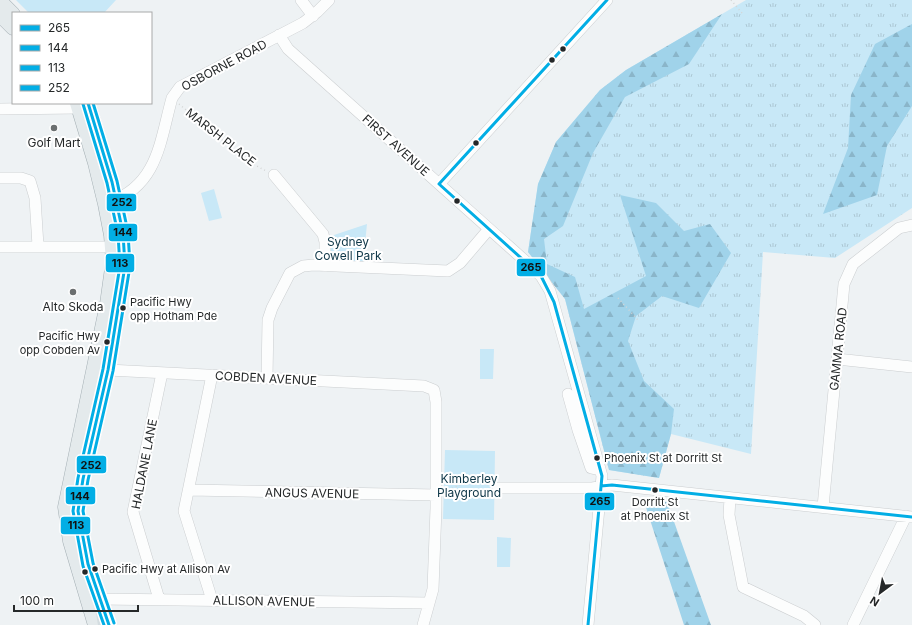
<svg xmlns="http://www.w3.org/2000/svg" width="912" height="625" viewBox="0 0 912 625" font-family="Inter,sans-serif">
	<defs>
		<pattern id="grass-tufts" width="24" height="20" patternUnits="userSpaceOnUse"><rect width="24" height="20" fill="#c8e8f7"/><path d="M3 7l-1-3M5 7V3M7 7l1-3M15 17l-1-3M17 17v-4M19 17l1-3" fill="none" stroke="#acc7d4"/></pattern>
		<pattern id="forest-firs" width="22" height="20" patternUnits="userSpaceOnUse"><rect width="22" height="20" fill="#a0d3ea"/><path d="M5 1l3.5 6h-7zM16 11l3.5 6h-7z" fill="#8ab5c9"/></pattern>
	</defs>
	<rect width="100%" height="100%" fill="#eef2f4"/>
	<!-- grass -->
	<path fill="url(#grass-tufts)" d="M746,0H912V208L835,258L763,252L751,454L671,434L659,478L609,470L565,299L528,252L538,184L556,142L600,90L626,70Z"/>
	<!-- forest -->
	<path fill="url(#forest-firs)" d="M722,14L689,64L625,97L593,153L563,226L544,239L547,264L575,277L584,309L646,276L620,195L656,203L684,231L710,224L731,253L699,308L662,296L636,316L628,341L644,381L674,409L671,434L659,478L609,470L565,299L528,252L538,184L556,142L600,90L626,70Z
		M912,24V106L887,146L877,195L823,214L848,148L851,95L875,44Z
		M643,498L667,502L711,625H684Z"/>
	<!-- park -->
	<path fill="#c8e8f7" d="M16,0H116L104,13H29Z
		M214,189L222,218L209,221L201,193Z
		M367,224L363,264L333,262L331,260L328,237Z
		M480,349H494L493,379H480Z
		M445,450L495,451L494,520L443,519Z
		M497,537L511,538L510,567H497Z"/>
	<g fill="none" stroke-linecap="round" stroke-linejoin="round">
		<!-- minor casing -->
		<g stroke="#cbced0" stroke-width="12">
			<path id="minor" d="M301,0L313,16
				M279,35L288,49L533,268L541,276L550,291L602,476L588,625
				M0,109L78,108
				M274,175L323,234L325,242V266
				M0,178H21L30,181L35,198L38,246
				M439,184L607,0
				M110,202C158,185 160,141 172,98L180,87L303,23L317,12L329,0
				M0,247H119
				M837,359L912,367
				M108,370L424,386L434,390L436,402V508L433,589L423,625
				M212,375L184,511L212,600
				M267,378L268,320L272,308L290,273L303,266L314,265L448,271L460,263L489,229
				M568,394L578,430L591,468L600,470
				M498,488H592L612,485L912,517
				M189,490L436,495
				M730,498L729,515L743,587L804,616L815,625
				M823,507L844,284L853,264L899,228L912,225
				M100,599L429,603
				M159,599L133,512L162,373
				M853,625L906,516"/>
		</g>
		<!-- major casing -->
		<g stroke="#a3aeb3" stroke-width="15">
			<path id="major" d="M0,1L13,14
				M0,15L13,28
				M77,103L95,163L105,204L111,235L113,261L107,304L65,507L70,541L95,625
				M88,103L112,182L123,233L125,266L108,370L83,479L78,511L88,564L108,623"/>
		</g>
		<!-- highway casing -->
		<g stroke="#a3aeb3" stroke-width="17">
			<path id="highway" d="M104,612L106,625"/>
		</g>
		<!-- path -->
		<path stroke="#d4d5d5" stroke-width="1.5" stroke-dasharray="1 3" stroke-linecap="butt" d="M731,0L742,13
			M179,104L246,160L266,171
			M618,298L639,321
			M445,492L459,485L478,482L489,485"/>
		<!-- minor -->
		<use href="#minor" stroke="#fcfdfd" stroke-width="11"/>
		<!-- major -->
		<use href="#major" stroke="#e4eaec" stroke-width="14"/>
		<!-- highway -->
		<use href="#highway" stroke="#d4dde1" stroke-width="16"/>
		<!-- bus-1 casing -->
		<g stroke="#fff" stroke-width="6">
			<path id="bus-1" d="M439,184L541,276L554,302L602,476L588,625
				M439,184L607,0
				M601,486L612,485L912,517"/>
		</g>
		<!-- bus-2 casing -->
		<g stroke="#fff" stroke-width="6">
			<path id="bus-2" d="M88,103L112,182L123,233L125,266L108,370L83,479L78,511L88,564L109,625"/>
		</g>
		<!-- bus-3 casing -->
		<g stroke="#fff" stroke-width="6">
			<path id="bus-3" d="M83,104L107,183L118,234L120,266L103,369L78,478L73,511L83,566L104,625"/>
		</g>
		<!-- bus-4 casing -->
		<g stroke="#fff" stroke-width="6">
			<path id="bus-4" d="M93,103L117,181L128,232L130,266L113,371L88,480L83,511L93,563L114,623"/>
		</g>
		<!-- bus-1 -->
		<use href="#bus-1" stroke="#02aee5" stroke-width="3"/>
		<!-- bus-2 -->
		<use href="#bus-2" stroke="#02aee5" stroke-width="3"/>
		<!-- bus-3 -->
		<use href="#bus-3" stroke="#02aee5" stroke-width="3"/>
		<!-- bus-4 -->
		<use href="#bus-4" stroke="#02aee5" stroke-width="3"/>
	</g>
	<!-- markers -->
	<g fill="#252829" stroke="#fff" stroke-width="1.5">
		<circle cx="563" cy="49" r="3.5"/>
		<circle cx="552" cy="60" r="3.5"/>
		<circle cx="476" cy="143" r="3.5"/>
		<circle cx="457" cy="201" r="3.5"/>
		<circle cx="123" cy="308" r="3.5"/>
		<circle cx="107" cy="342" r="3.5"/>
		<circle cx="597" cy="458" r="3.5"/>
		<circle cx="655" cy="490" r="3.5"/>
		<circle cx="95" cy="569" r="3.5"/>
		<circle cx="85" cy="572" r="3.5"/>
	</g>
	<g fill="#6b6f70" stroke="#fff" stroke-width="1.5">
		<circle cx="54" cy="128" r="4"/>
		<circle cx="73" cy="292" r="4"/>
	</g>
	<g text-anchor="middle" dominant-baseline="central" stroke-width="4" stroke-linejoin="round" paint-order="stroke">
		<!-- bus labels -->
		<g font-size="11" fill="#252829" stroke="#fff" text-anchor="start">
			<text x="130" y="302">Pacific Hwy<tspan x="130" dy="14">opp Hotham Pde</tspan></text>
			<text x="100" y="336" text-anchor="end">Pacific Hwy<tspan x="100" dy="14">opp Cobden Av</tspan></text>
			<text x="604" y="458">Phoenix St at Dorritt St</text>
			<text x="655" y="502" text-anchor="middle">Dorritt St<tspan x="655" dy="14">at Phoenix St</tspan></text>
			<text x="102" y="569">Pacific Hwy at Allison Av</text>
		</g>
		<!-- street labels -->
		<g font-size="12" fill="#252829" stroke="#fff">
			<text transform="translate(224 65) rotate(-28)">OSBORNE ROAD</text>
			<text transform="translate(221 137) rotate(38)">MARSH PLACE</text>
			<text transform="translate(396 145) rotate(42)">FIRST AVENUE</text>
			<text transform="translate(838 349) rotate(-84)">GAMMA ROAD</text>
			<text transform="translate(266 378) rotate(3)">COBDEN AVENUE</text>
			<text transform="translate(144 464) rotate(-79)">HALDANE LANE</text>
			<text transform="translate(312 493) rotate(1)">ANGUS AVENUE</text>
			<text transform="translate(264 601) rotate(1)">ALLISON AVENUE</text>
		</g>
		<!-- poi labels -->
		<g font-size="12" fill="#252829" stroke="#fff">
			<text x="54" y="142">Golf Mart</text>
			<text x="73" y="306">Alto Skoda</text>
		</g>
		<!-- park labels -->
		<g font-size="12" fill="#0d3647" stroke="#fff">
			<text x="348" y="241">Sydney<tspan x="348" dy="14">Cowell Park</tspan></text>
			<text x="469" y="478">Kimberley<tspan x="469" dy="14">Playground</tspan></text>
		</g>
	</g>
	<g stroke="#fff" stroke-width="1.5">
		<rect x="106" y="193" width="31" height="19" rx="4" fill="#02aee5"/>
		<rect x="108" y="223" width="30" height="19" rx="4" fill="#02aee5"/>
		<rect x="105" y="253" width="30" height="20" rx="4" fill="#02aee5"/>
		<rect x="516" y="258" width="30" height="19" rx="4" fill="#02aee5"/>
		<rect x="76" y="455" width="31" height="19" rx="4" fill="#02aee5"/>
		<rect x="65" y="486" width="31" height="19" rx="4" fill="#02aee5"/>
		<rect x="584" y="492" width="31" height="19" rx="4" fill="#02aee5"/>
		<rect x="60" y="516" width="31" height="19" rx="4" fill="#02aee5"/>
	</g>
	<g font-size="11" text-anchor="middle" font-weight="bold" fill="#111">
		<text x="122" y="206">252</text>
		<text x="123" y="236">144</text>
		<text x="120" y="267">113</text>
		<text x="531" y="271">265</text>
		<text x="91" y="469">252</text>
		<text x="80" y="500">144</text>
		<text x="600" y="505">265</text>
		<text x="76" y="529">113</text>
	</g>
	<!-- legend -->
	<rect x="12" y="12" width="140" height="92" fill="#ffffff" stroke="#a8a9a9"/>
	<rect x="20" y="25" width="20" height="6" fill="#02aee5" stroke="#a8a9a9"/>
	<text x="48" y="32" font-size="12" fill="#252829">265</text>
	<rect x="20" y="45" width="20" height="6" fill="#02aee5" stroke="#a8a9a9"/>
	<text x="48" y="52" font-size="12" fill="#252829">144</text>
	<rect x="20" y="65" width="20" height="6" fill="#02aee5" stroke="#a8a9a9"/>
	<text x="48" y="72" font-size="12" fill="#252829">113</text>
	<rect x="20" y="85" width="20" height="6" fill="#02aee5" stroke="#a8a9a9"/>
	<text x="48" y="92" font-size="12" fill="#252829">252</text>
	<!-- north arrow -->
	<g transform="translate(880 593) rotate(212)" stroke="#ffffff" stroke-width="3" paint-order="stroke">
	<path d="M0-3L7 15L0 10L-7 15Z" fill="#252829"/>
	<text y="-6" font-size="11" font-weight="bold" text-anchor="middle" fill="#252829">N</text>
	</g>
	<!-- scale -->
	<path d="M14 605v6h124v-6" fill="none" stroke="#252829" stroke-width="2"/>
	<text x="20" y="605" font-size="12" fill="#252829" stroke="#ffffff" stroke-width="3" paint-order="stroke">100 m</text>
</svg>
